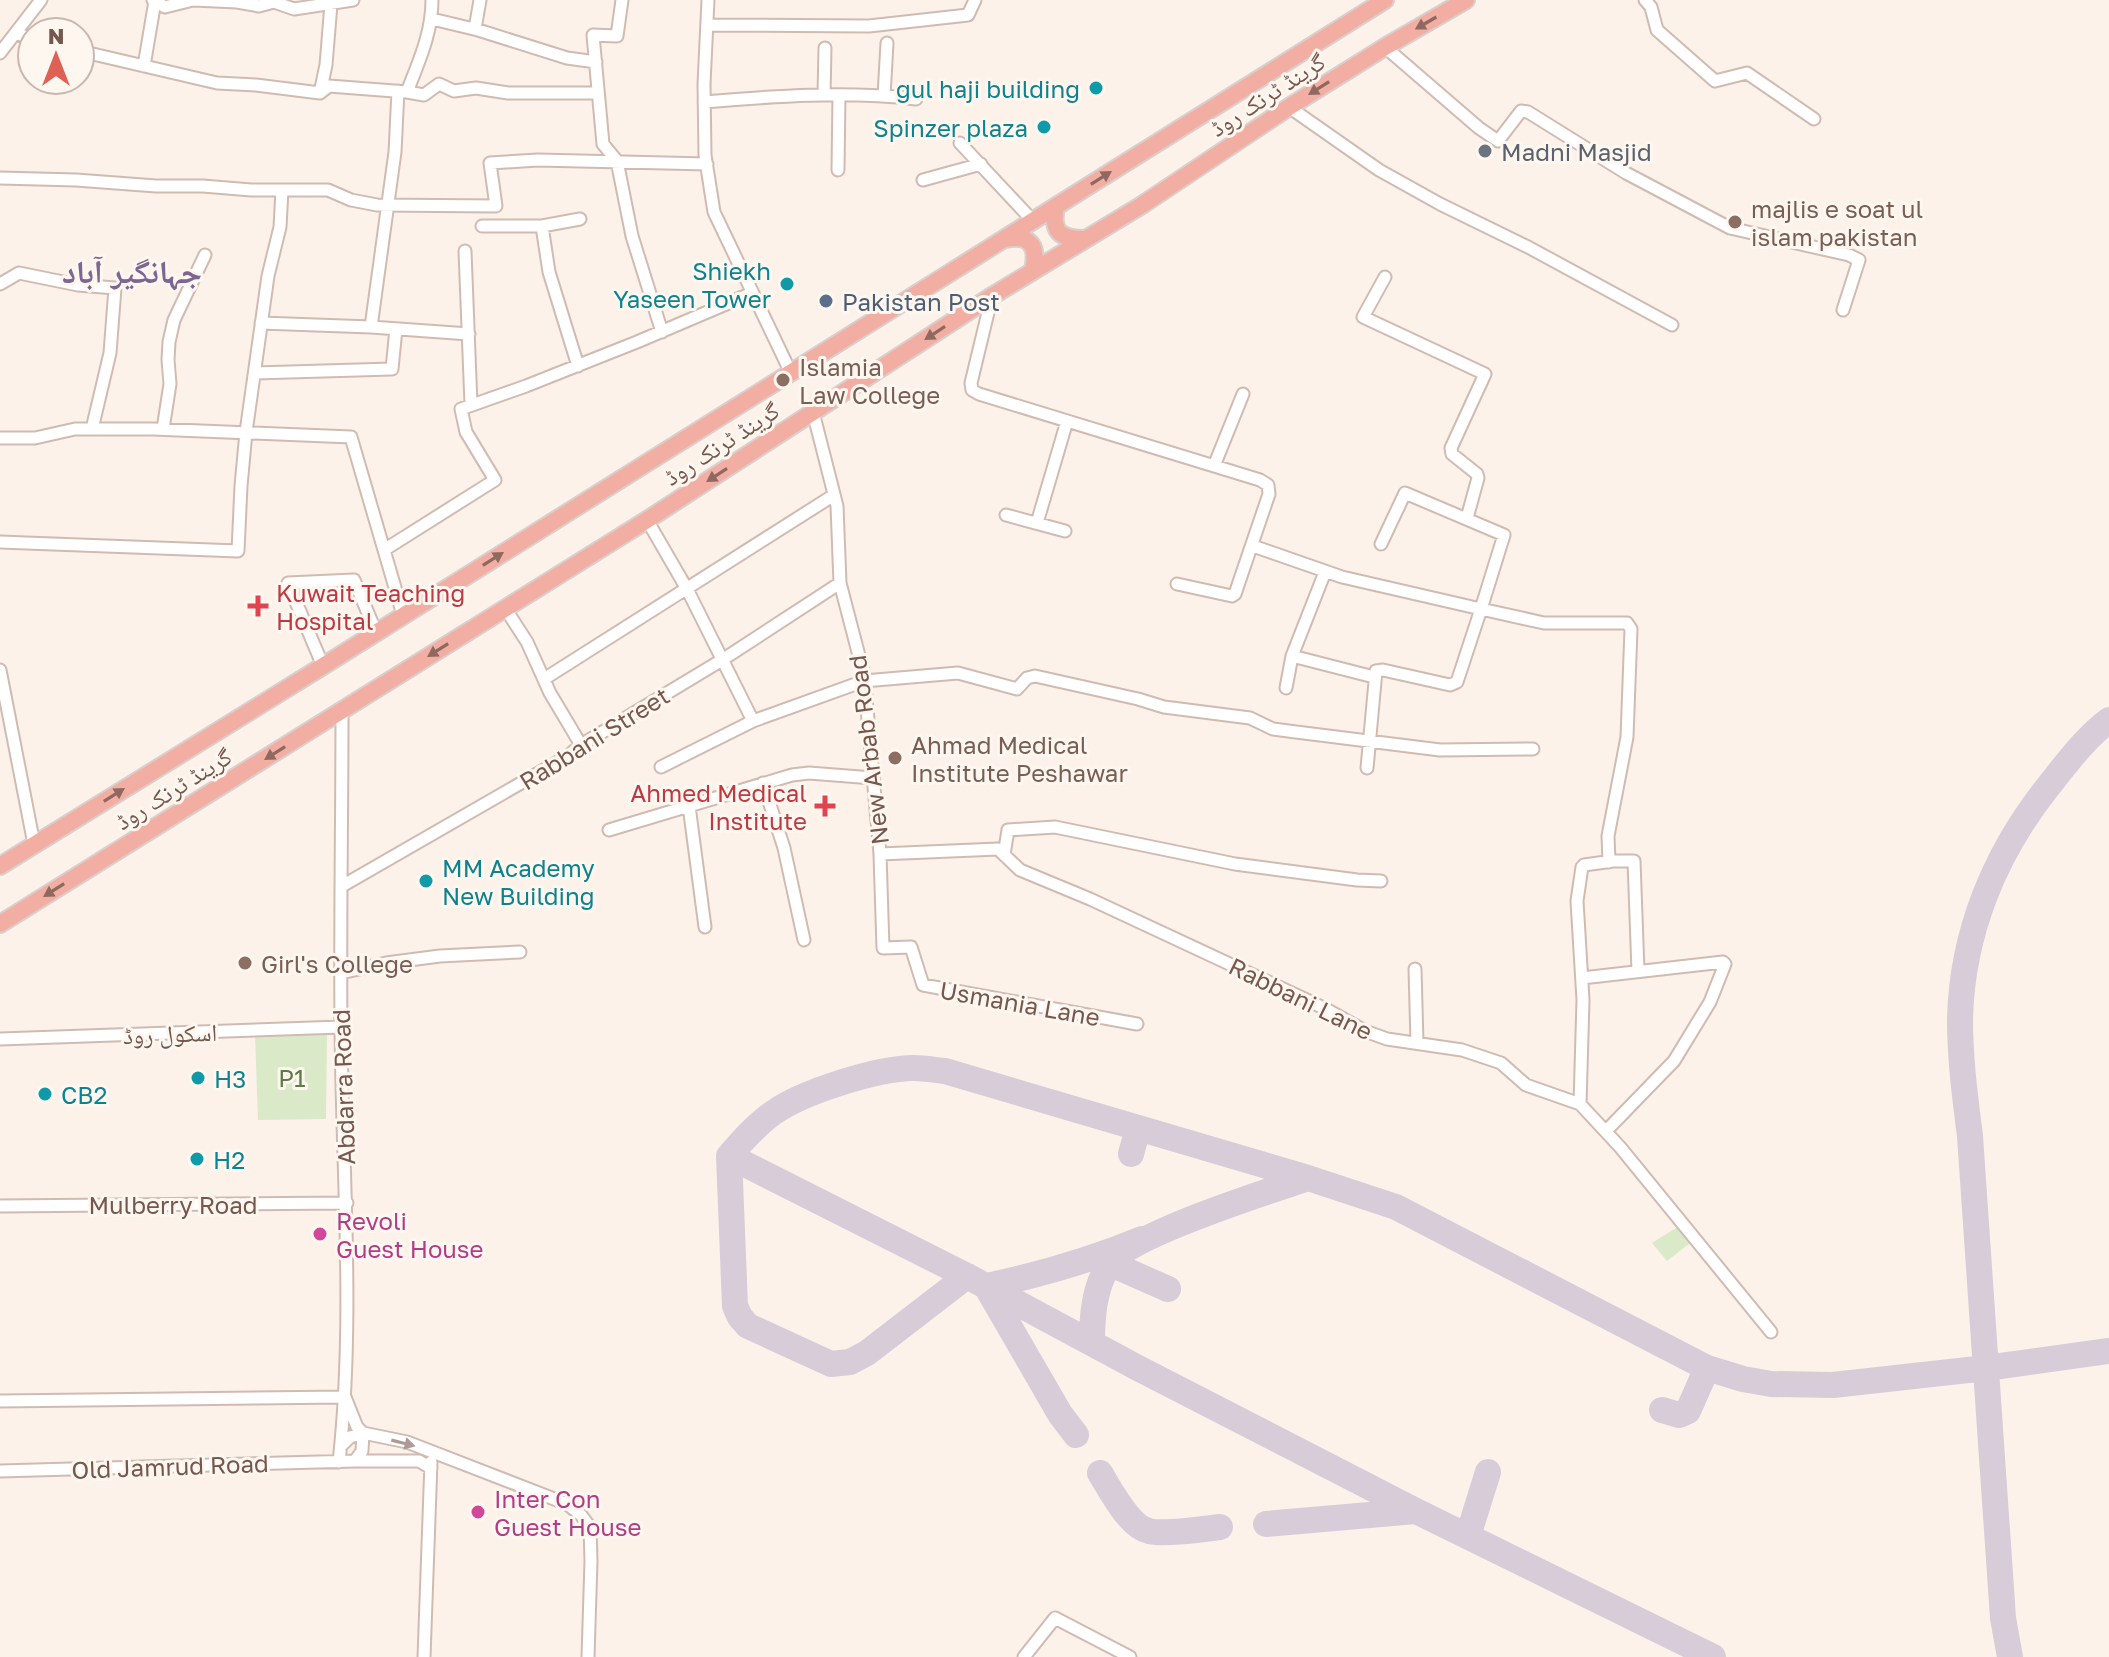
<svg xmlns="http://www.w3.org/2000/svg" width="2109" height="1657" viewBox="0 0 2109 1657" font-family="'Golos Text','Noto Naskh Arabic',sans-serif">
	<rect width="100%" height="100%" fill="#fcf2ea"/>
	<!-- green -->
	<path fill="#dae9c8" d="M255,1034H327L326,1119L258,1120Z
		M1679,1226L1694,1240L1667,1261L1652,1243Z"/>
	<g fill="none" stroke-linecap="round" stroke-linejoin="round">
		<!-- taxiway -->
		<path stroke="#d8ccd8" stroke-width="26" d="M1131,1154L1138,1128
			M729,1156L967,1276L1136,1367L1416,1511L1713,1657
			M1109,1263L1168,1289
			M967,1276L867,1353L850,1362L831,1364L748,1326L740,1317L735,1306L729,1156C742,1141 756,1125 773,1113C802,1092 878,1068 914,1068C924,1068 935,1070 945,1071L1308,1178L1396,1207L1707,1368L1743,1379L1771,1384L1833,1385L1986,1368L2109,1351
			M1092,1343C1092,1316 1094,1289 1108,1266C1125,1236 1270,1191 1308,1178
			M1662,1410L1679,1415L1688,1411L1707,1368
			M1076,1435L1060,1414L986,1286C1039,1275 1091,1260 1142,1239
			M1100,1473C1110,1489 1129,1527 1149,1531C1163,1535 1204,1529 1220,1527
			M1266,1524L1416,1511
			M1468,1536L1488,1472
			M2010,1657L2003,1618L1970,1136C1965,1097 1960,1059 1960,1019C1962,934 1994,855 2047,788C2066,764 2084,739 2109,720"/>
		<!-- minor casing -->
		<g stroke="#d0bbb2" stroke-width="15">
			<path id="minor" d="M153,0L165,7L193,0L237,2L259,6L274,2L294,9L353,0
				M622,0L617,36L593,35L603,144L617,161L632,236L662,332
				M708,0L704,84L705,155L714,212L790,371
				M1645,0L1651,7L1657,30L1715,81L1747,73L1814,119
				M432,19L478,30L567,58L596,62
				M707,25L869,26L968,15L975,0
				M475,29L480,0
				M17,34L32,38
				M1385,47L1479,128L1498,141L1521,111L1528,112L1626,173L1730,228L1849,255L1859,260L1843,310
				M80,51L217,83L256,85L320,93L329,86L407,92C419,61 432,33 432,0
				M0,53L41,0
				M144,66L155,1
				M407,92L424,95L439,84L454,91L476,88L508,93H598
				M320,93L326,65L331,4
				M824,95L825,48
				M884,96L887,43
				M704,102C775,96 845,91 916,99
				M1289,107L1379,170L1440,204L1528,247L1672,325
				M960,143L1033,221
				M838,170L839,95
				M0,178L76,180L156,186H203L251,190H328L351,200L377,205L496,206L490,163L538,160L707,164
				M923,180L981,164
				M482,226H542L580,219
				M542,226L549,272L578,366
				M465,251L471,405
				M1385,277L1363,317L1485,374L1451,448L1452,454L1477,474L1478,478L1467,518
				M0,284L19,273L78,285L115,288L110,353L92,429
				M992,296L971,383L972,390L979,394L1260,480L1268,485L1269,494L1235,594L1232,596L1177,584
				M261,323L371,327L469,334
				M371,327L395,152L398,91
				M255,373L392,369L396,329
				M813,412L837,506L840,583L864,675L880,854L883,948L911,947L923,985L1137,1024
				M163,429L170,384L168,360L169,342L174,320L205,255
				M0,438H35L75,429H153L351,437L403,615
				M1214,466L1243,394
				M1006,515L1065,531
				M647,520L687,589L753,721
				M1037,523L1067,421
				M0,542L238,551L241,486L246,432L268,276L280,227L282,190
				M1253,546L1342,577L1481,609L1504,535L1405,493L1381,544
				M384,550L495,480L466,432L461,409L526,386L637,342L752,293
				M505,608L527,642L550,693L581,745
				M1292,656L1374,677
				M323,666L288,583L354,580L376,632
				M0,670L34,844
				M544,679L834,495
				M1286,688L1292,656L1325,572
				M661,767L753,721L864,681L958,673L1017,689L1027,678L1035,676L1138,699L1164,707L1250,718L1273,729L1296,732L1440,750L1533,749
				M1367,768L1376,671L1383,670L1450,685L1457,682L1481,609L1544,623H1627L1631,629L1627,737L1608,836L1609,862
				M763,783L784,848L804,940
				M689,806L705,927
				M609,830L792,775L809,773L873,778
				M880,854L998,849L1020,870L1090,899L1326,1009L1365,1031L1387,1039L1462,1050L1501,1063L1526,1085L1580,1104L1620,1147L1771,1332
				M1004,855L1008,830L1055,827L1235,864L1357,880L1381,881
				M342,886L568,756L581,745L722,660L840,583
				M1415,969L1417,1043
				M341,973L386,963L440,956L520,952
				M1582,978L1723,962L1725,964L1710,1002L1674,1061L1606,1131
				M0,1039L341,1027
				M1580,1104L1583,1000L1577,901L1582,867L1584,865L1613,861H1634L1638,971
				M0,1206L347,1203
				M0,1401L345,1397L357,1427L363,1433L407,1442L567,1504L581,1515L590,1527L591,1561L588,1657
				M341,1446L350,1437L363,1433L362,1451L355,1461
				M339,1462C355,1317 342,1171 341,1026C340,922 342,817 342,712
				M0,1471L355,1461H419L431,1468
				M424,1657L431,1462
				M1024,1657L1055,1618L1130,1657"/>
		</g>
		<!-- highway casing -->
		<g stroke="#d9d0cd" stroke-width="20">
			<path id="highway" d="M1056,206C1051,232 1060,239 1085,239
				M1005,239C1032,234 1038,247 1033,271
				M0,866L323,666L1385,0
				M0,924L647,520L992,296L1142,205L1289,107L1385,47L1466,0"/>
		</g>
		<!-- minor -->
		<use href="#minor" stroke="#fff" stroke-width="11"/>
		<!-- highway -->
		<use href="#highway" stroke="#f3aea4" stroke-width="16"/>
	</g>
	<!-- one-way arrows -->
	<defs><path id="oneway-solid" d="M-6-.8H1V-3.2L6.5 0L1 3.2V.8H-6Z" transform="scale(2)"/></defs>
	<g fill="#8f685f">
		<use href="#oneway-solid" transform="translate(1426 23) rotate(150)"/>
		<use href="#oneway-solid" transform="translate(1319 88) rotate(148)"/>
		<use href="#oneway-solid" transform="translate(1101 178) rotate(-32)"/>
		<use href="#oneway-solid" transform="translate(935 333) rotate(147)"/>
		<use href="#oneway-solid" transform="translate(717 475) rotate(147)"/>
		<use href="#oneway-solid" transform="translate(493 559) rotate(-32)"/>
		<use href="#oneway-solid" transform="translate(438 650) rotate(148)"/>
		<use href="#oneway-solid" transform="translate(275 753) rotate(148)"/>
		<use href="#oneway-solid" transform="translate(114 795) rotate(-32)"/>
		<use href="#oneway-solid" transform="translate(54 890) rotate(148)"/>
	</g>
	<use fill="#ad9a95" href="#oneway-solid" transform="translate(403 1443) rotate(14)"/>
	<!-- markers -->
	<g fill="#0f9aa8" stroke="#fef7f0" stroke-width="3">
		<circle cx="1096" cy="88" r="8"/>
		<circle cx="1044" cy="127" r="8"/>
		<circle cx="787" cy="284" r="8"/>
		<circle cx="426" cy="881" r="8"/>
		<circle cx="198" cy="1078" r="8"/>
		<circle cx="45" cy="1094" r="8"/>
		<circle cx="197" cy="1159" r="8"/>
	</g>
	<circle fill="#6b7280" stroke="#fef7f0" stroke-width="3" cx="1485" cy="151" r="8"/>
	<g fill="#8d6e63" stroke="#fef7f0" stroke-width="3">
		<circle cx="1735" cy="222" r="8"/>
		<circle cx="783" cy="380" r="8"/>
		<circle cx="895" cy="758" r="8"/>
		<circle cx="245" cy="963" r="8"/>
	</g>
	<circle fill="#5c6f8a" stroke="#fef7f0" stroke-width="3" cx="826" cy="301" r="8"/>
	<g fill="#e0444e" stroke="#fef7f0" stroke-width="3">
		<path d="M254 594h8v8h8v8h-8v8h-8v-8h-8v-8h8z"/>
		<path d="M821 794h8v8h8v8h-8v8h-8v-8h-8v-8h8z"/>
	</g>
	<g fill="#d1479c" stroke="#fef7f0" stroke-width="3">
		<circle cx="320" cy="1234" r="8"/>
		<circle cx="478" cy="1512" r="8"/>
	</g>
	<g text-anchor="middle" dominant-baseline="central" stroke-width="6" stroke-linejoin="round" paint-order="stroke">
		<!-- culture labels -->
		<g font-size="24" fill="#0d838f" stroke="#fef7f0" text-anchor="start">
			<text x="1080" y="88" text-anchor="end">gul haji building</text>
			<text x="1028" y="127" text-anchor="end">Spinzer plaza</text>
			<text x="771" y="270" text-anchor="end">Shiekh<tspan x="771" dy="28">Yaseen Tower</tspan></text>
			<text x="442" y="867">MM Academy<tspan x="442" dy="28">New Building</tspan></text>
			<text x="214" y="1078">H3</text>
			<text x="61" y="1094">CB2</text>
			<text x="213" y="1159">H2</text>
		</g>
		<!-- street labels -->
		<g font-size="24" fill="#76574e" stroke="#fef7f0">
			<text transform="translate(1267 94) rotate(-33)">گرینڈ ٹرنک روڈ</text>
			<text transform="translate(721 443) rotate(-33)">گرینڈ ٹرنک روڈ</text>
			<text transform="translate(594 738) rotate(-32)">Rabbani Street</text>
			<text transform="translate(868 750) rotate(-97)">New Arbab Road</text>
			<text transform="translate(173 788) rotate(-32)">گرینڈ ٹرنک روڈ</text>
			<text transform="translate(1301 998) rotate(26)">Rabbani Lane</text>
			<text transform="translate(1020 1003) rotate(10)">Usmania Lane</text>
			<text transform="translate(170 1033) rotate(-2)">اسکول روڈ</text>
			<text transform="translate(343 1087) rotate(-92)">Abdarra Road</text>
			<text x="173" y="1204">Mulberry Road</text>
			<text transform="translate(170 1466) rotate(-2)">Old Jamrud Road</text>
		</g>
		<!-- worship labels -->
		<g font-size="24" fill="#5b616d" stroke="#fef7f0" text-anchor="start">
			<text x="1501" y="151">Madni Masjid</text>
		</g>
		<!-- education labels -->
		<g font-size="24" fill="#785e54" stroke="#fef7f0" text-anchor="start">
			<text x="1751" y="208">majlis e soat ul<tspan x="1751" dy="28">islam pakistan</tspan></text>
			<text x="799" y="366">Islamia<tspan x="799" dy="28">Law College</tspan></text>
			<text x="911" y="744">Ahmad Medical<tspan x="911" dy="28">Institute Peshawar</tspan></text>
			<text x="261" y="963">Girl's College</text>
		</g>
		<!-- service labels -->
		<g font-size="24" fill="#4e5e75" stroke="#fef7f0" text-anchor="start">
			<text x="842" y="301">Pakistan Post</text>
		</g>
		<!-- health labels -->
		<g font-size="24" fill="#be3a42" stroke="#fef7f0" text-anchor="start">
			<text x="276" y="592">Kuwait Teaching<tspan x="276" dy="28">Hospital</tspan></text>
			<text x="807" y="792" text-anchor="end">Ahmed Medical<tspan x="807" dy="28">Institute</tspan></text>
		</g>
		<!-- park labels -->
		<g font-size="24" fill="#5d7b46" stroke="#fef7f0">
			<text x="292" y="1077">P1</text>
		</g>
		<!-- hotel labels -->
		<g font-size="24" fill="#b23c85" stroke="#fef7f0" text-anchor="start">
			<text x="336" y="1220">Revoli<tspan x="336" dy="28">Guest House</tspan></text>
			<text x="494" y="1498">Inter Con<tspan x="494" dy="28">Guest House</tspan></text>
		</g>
		<!-- district labels -->
		<g font-size="32" font-weight="bold" fill="#7d6691" stroke="#fef7f0">
			<text x="132" y="271">جہانگیر آباد</text>
		</g>
	</g>
	<!-- north arrow -->
	<g transform="translate(56 56)"><circle r="38" fill="#fef7f0" stroke="#c8b7af" stroke-width="2"/>
	<path d="M0-6L14 30L0 20L-14 30Z" fill="#df6155"/>
	<text y="-12" font-size="22" font-weight="bold" text-anchor="middle" fill="#76574e">N</text>
	</g>
</svg>
